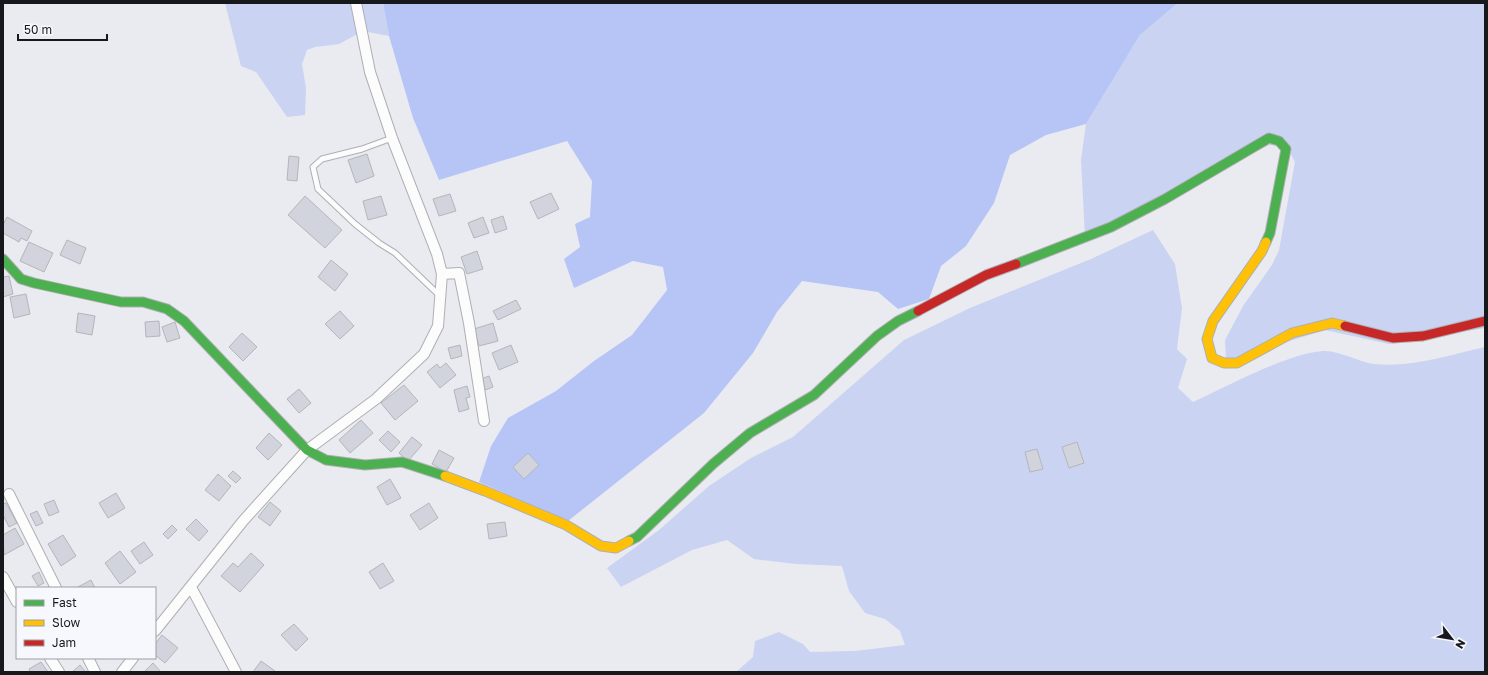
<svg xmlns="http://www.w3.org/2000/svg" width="1488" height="675" viewBox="0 0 1488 675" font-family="'Golos Text',sans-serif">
	<rect width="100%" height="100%" fill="#eaebf1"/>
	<!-- green -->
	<path fill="#cad3f1" d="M225,3H383L389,36L363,31L339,44L315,47L307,50L302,64L306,88L305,115L287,117L256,72L241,66Z
		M1178,3H1485V328L1389,344L1325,330L1226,361L1225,340L1243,306L1272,265L1279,250L1295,162L1287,147L1269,145L1085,237L1081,160L1086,124L1140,35Z
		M1153,230L1175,264L1182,308L1177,349L1187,359L1178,388L1193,402C1229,386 1285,354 1323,351C1338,350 1359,362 1374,364C1411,368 1449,355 1485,347V672H736L753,657L755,641L779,632L803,644L810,652L855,651L905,645L900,631L885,619L865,613L849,591L842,566L796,564L754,559L727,540L692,550L621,587L607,568L659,530L709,486L751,458L793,437L904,340L970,308L1091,259Z"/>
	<!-- forest -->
	<path fill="#b7c5f6" d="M383,3H1178L1140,35L1086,124L1046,135L1010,155L994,203L966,246L941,266L929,299L898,309L878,292L802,281L777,312L753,353L704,413L568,521L479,482L491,446L508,418L556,391L594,361L632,335L667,290L663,267L633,261L574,288L564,259L580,247L575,224L590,217L592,181L567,141L439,180L413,118L389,36Z"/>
	<!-- building -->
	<path fill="#d1d3dd" stroke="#b5b6b9" d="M367,154L374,176L356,183L348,160Z
		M289,156L299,157L297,181L287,180Z
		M551,193L559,209L538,219L530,202Z
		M450,194L456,211L439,216L433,199Z
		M305,196L342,230L325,248L288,215Z
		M381,196L387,215L368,220L363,201Z
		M503,216L507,229L495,233L491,220Z
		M7,217L32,231L27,241L21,238L19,242L3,233V225Z
		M483,217L489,233L474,238L468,223Z
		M67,240L86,248L80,264L60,255Z
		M29,242L53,253L44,272L20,261Z
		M477,251L483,269L467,274L461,257Z
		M331,260L348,274L335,291L318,277Z
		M9,276L13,294L3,297V277Z
		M26,294L30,314L14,318L10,297Z
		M516,300L521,309L498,320L493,311Z
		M340,311L354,326L340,339L325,324Z
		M78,313L95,316L92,335L76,332Z
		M159,321L160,336L146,337L145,322Z
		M175,322L180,338L167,342L162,327Z
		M493,323L498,341L479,346L474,329Z
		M242,333L257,347L243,361L229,347Z
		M460,345L462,356L451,359L448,348Z
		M511,345L518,362L499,370L492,353Z
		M446,363L456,375L440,388L427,372L437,364L440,368Z
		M489,376L493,387L485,390L481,379Z
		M404,385L418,401L395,420L381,403Z
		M467,386L470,397L466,398L469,409L459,412L454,390Z
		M299,389L311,403L299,413L287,399Z
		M361,420L373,433L350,453L339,440Z
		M388,431L400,442L391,452L379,440Z
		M269,433L282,445L268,460L256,448Z
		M412,437L422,445L408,461L399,453Z
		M1077,442L1084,463L1069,468L1062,447Z
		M1037,449L1043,469L1030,472L1025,452Z
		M439,450L454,458L446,472L432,464Z
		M528,453L539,465L524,479L513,467Z
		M233,471L241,478L236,483L228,476Z
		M218,474L231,486L219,501L205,490Z
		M390,479L401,498L387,505L377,487Z
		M116,493L125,508L108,518L99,503Z
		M54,500L59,512L49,516L44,504Z
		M270,502L281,511L270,526L258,517Z
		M6,503L17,523L9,527L3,515V504Z
		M429,503L438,518L420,530L410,515Z
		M37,511L43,523L36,526L30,514Z
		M196,519L208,531L199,541L186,529Z
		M505,522L507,536L489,539L487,524Z
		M172,525L177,530L168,539L163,534Z
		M15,528L24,544L4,555L3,535Z
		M63,535L76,556L61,566L48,544Z
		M144,542L153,555L140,564L131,551Z
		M120,551L136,572L120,584L105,563Z
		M251,553L264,565L240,592L221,576L233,563L238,567Z
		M383,563L394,581L380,589L369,572Z
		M39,572L44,583L38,586L32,576Z
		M91,580L95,588H78V587Z
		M294,624L308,639L296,651L281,635Z
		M162,635L178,648L165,663L155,655V644Z
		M261,661L275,671L274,672H253Z
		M41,662L48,672H30L29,669Z
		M153,663L161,672H144Z
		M80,665L86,672H72Z"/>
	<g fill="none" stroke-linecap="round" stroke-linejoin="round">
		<!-- lane casing -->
		<g stroke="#afafb3" stroke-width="7">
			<path id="lane" d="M392,138L362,149L322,159L313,167L318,189L355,224L379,243L395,253L439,295"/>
		</g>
		<!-- street casing -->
		<g stroke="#afafb3" stroke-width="12">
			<path id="street" d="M442,274L459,273L469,323L484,421
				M9,494L56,588
				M3,577L17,602
				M191,587L236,672
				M155,631L243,521L307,450L376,399L424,354L438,326L442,274L437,254L392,138L370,72L356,3
				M50,658L59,672
				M88,658L95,672
				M122,672L133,658"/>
		</g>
		<!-- fast casing -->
		<g stroke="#afafb3" stroke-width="11">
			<path id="fast" d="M3,259L21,279L34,283L121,302H143L167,309L184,321L307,450L326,460L365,465L402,462L445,476
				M1016,264L1111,227L1165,199L1269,138L1279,141L1286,149L1270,233L1266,242
				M629,541L637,537L713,464L750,433L814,395L877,336L898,321L918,311"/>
		</g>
		<!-- slow casing -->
		<g stroke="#afafb3" stroke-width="11">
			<path id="slow" d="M1266,242L1262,251L1213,321L1207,339L1212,358L1224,363H1237L1292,333L1332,323L1345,326
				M445,476L485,491L566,525L601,546L616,548L629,541"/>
		</g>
		<!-- jam casing -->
		<g stroke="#afafb3" stroke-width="11">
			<path id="jam" d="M918,311L986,275L1016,264
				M1345,326L1393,338L1423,336L1485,321"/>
		</g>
		<!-- lane -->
		<use href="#lane" stroke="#fcfcfd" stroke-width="5"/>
		<!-- street -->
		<use href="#street" stroke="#fcfcfd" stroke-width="10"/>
		<!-- fast -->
		<use href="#fast" stroke="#4caf50" stroke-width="9"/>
		<!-- slow -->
		<use href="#slow" stroke="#ffc107" stroke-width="9"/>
		<!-- jam -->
		<use href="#jam" stroke="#c62828" stroke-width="9"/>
	</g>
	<!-- border -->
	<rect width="1488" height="675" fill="none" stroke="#17181c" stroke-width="8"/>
	<!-- legend -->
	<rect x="16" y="587" width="140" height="72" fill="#f6f8fd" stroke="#9d9ea3"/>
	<rect x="24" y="600" width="20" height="6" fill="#4caf50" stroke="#9d9ea3"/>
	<text x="52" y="607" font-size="12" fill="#17181c">Fast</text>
	<rect x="24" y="620" width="20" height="6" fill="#ffc107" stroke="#9d9ea3"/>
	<text x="52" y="627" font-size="12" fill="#17181c">Slow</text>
	<rect x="24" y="640" width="20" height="6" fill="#c62828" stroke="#9d9ea3"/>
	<text x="52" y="647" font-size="12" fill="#17181c">Jam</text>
	<!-- north arrow -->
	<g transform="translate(1452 639) rotate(121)" stroke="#f6f8fd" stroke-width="3" paint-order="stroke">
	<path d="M0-3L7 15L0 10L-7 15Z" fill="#17181c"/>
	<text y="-6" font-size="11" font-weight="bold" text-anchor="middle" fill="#17181c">N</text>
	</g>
	<!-- scale -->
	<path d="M18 34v6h89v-6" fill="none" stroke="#17181c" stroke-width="2"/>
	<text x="24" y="34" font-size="12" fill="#17181c" stroke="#f6f8fd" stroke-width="3" paint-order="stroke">50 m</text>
</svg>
